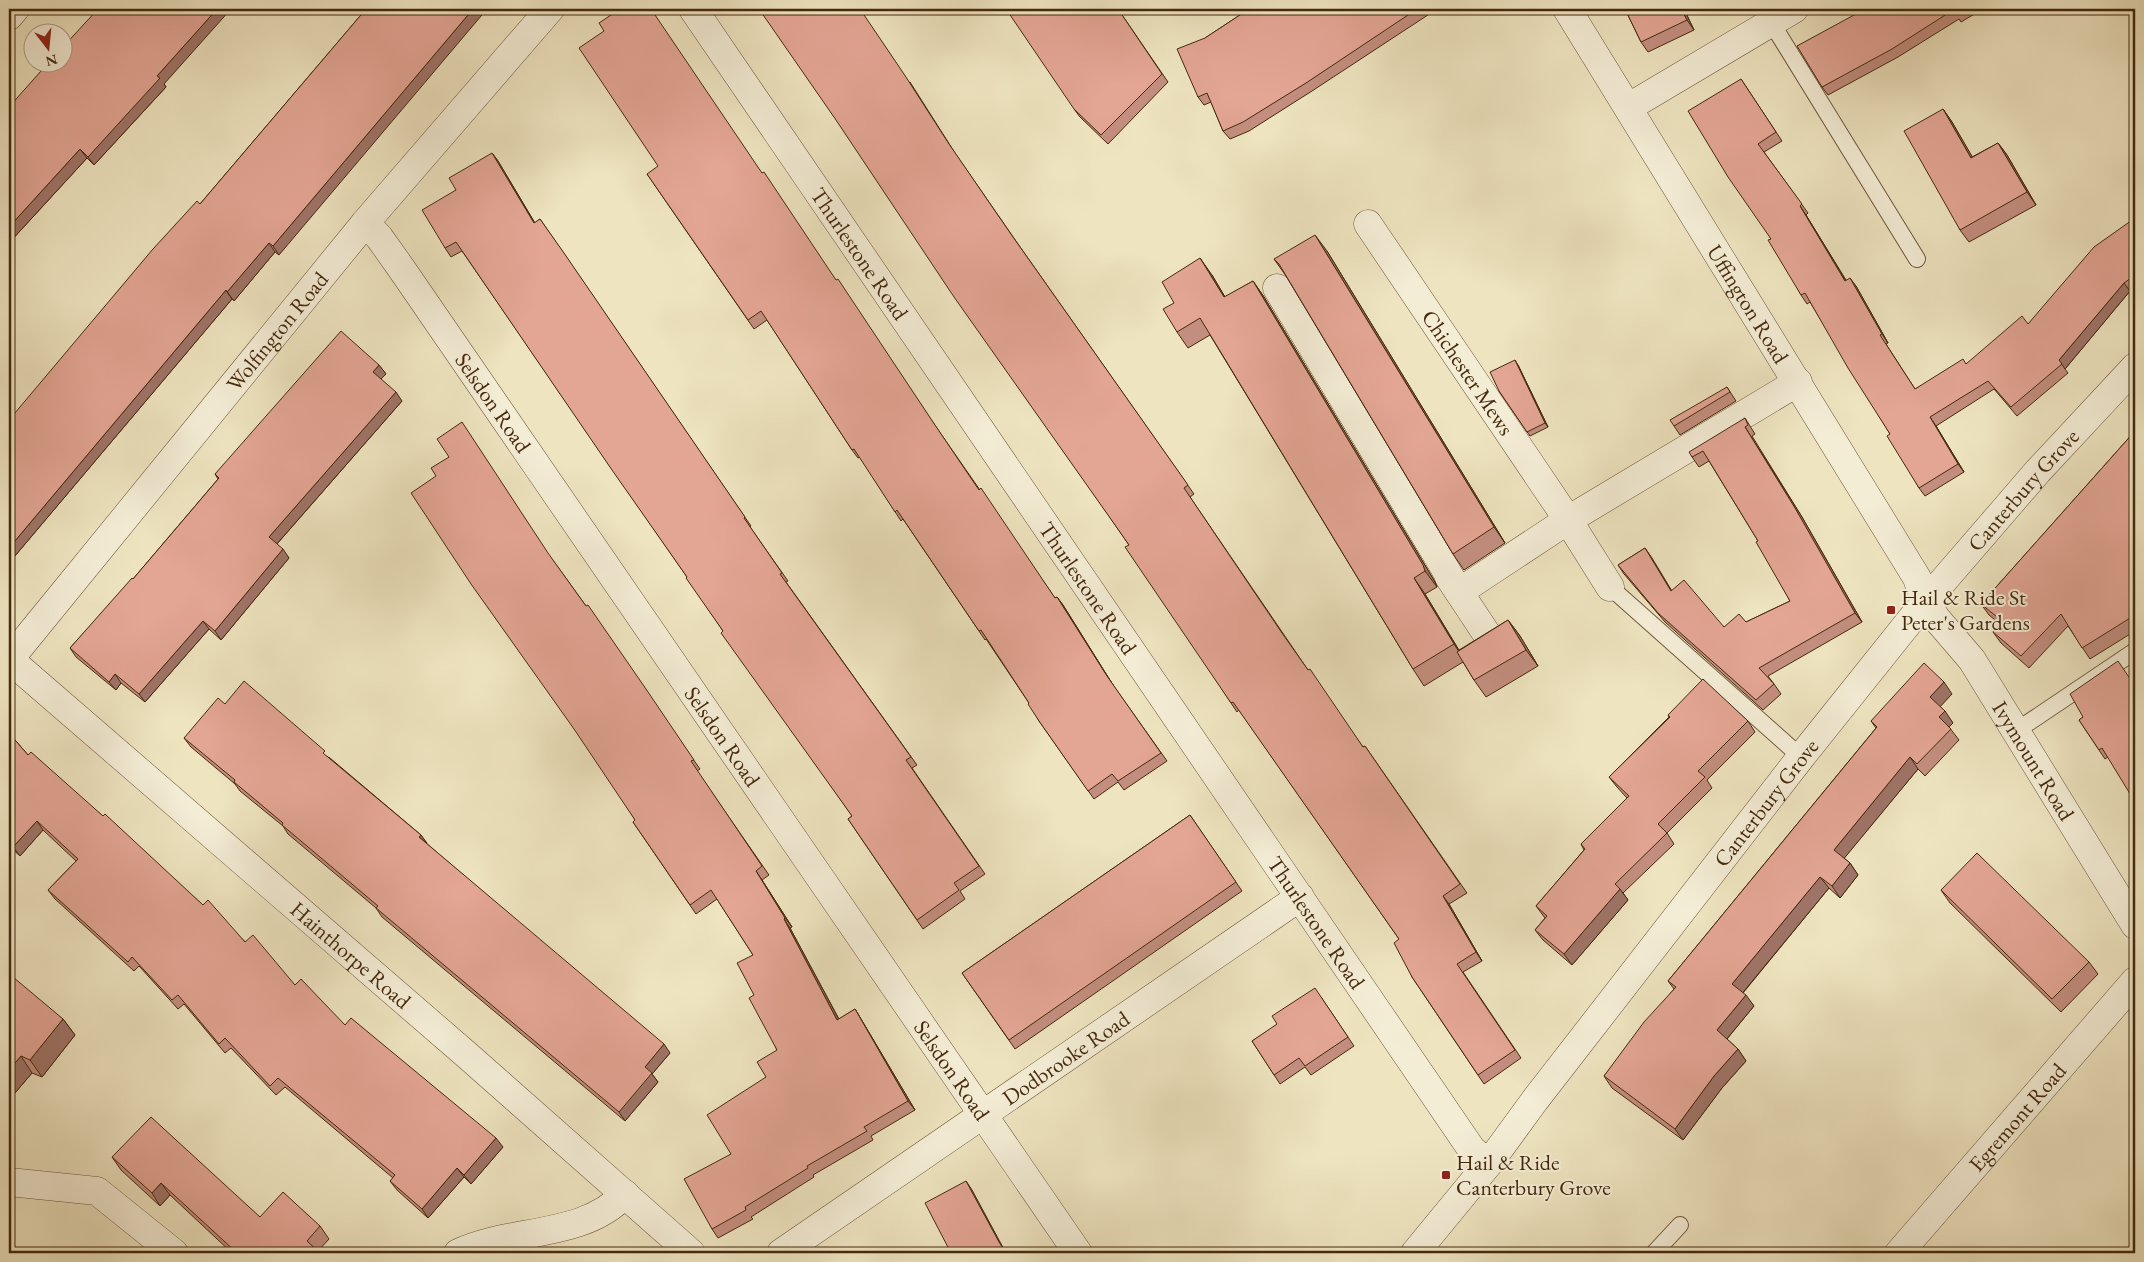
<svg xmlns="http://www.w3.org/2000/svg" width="2144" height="1262" viewBox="0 0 2144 1262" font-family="'EB Garamond',serif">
	<rect width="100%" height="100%" fill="#eee4c0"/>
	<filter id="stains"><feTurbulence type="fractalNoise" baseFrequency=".004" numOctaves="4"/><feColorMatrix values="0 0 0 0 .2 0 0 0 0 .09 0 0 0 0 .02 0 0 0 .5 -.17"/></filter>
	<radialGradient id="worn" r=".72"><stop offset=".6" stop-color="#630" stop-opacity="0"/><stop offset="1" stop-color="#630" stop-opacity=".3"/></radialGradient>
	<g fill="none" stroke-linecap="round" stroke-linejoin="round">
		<!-- lane casing -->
		<g stroke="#6f583a" stroke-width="18">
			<path id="lane" d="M1771,22L1917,259
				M1610,587L1801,757
				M2016,731L2135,651
				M1654,1253L1680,1225"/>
		</g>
		<!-- street casing -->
		<g stroke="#6f583a" stroke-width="29">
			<g id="street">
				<path id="s1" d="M693,9L1472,1150L1489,1163"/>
				<path id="s2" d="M1567,9L1917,578L1925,602L1936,618L1972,660L2135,925"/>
				<path d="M9,16L15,9"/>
				<path d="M1629,107L1794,9"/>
				<path id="s3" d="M365,223L379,237L401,268L1078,1253"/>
				<path id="s4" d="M1368,224L1568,520L1610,587"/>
				<path d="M1277,288L1459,592L1568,520L1798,382"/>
				<path d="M1449,577L1486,633"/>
				<path id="s5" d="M9,659L468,1056L691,1253"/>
				<path id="s6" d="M9,660L365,223L550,9"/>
				<path d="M9,1182L97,1191L174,1253"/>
				<path d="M458,1253C510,1228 583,1239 625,1194"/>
				<path id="s7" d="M781,1253L1300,897"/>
				<path id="s8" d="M1415,1253L1489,1163L1535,1100L1801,757L1925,602L2038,471L2135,367"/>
				<path id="s9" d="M1899,1253L2135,981"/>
			</g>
		</g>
		<!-- lane -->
		<use href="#lane" stroke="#f4edd6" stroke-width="16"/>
		<!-- street -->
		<use href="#street" stroke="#f4edd6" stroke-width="28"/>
	</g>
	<!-- wall -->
	<path fill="#c38e7f" stroke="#45290d" d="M366,9L279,255L275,252L234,301L232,299L9,563L200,204Z
		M1118,9L1168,82L1108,144L1080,117L1074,109Z
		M1249,9H1437L1312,91L1249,131L1230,139L1223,131L1211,102L1204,105L1198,97L1205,38Z
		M1625,9H1684L1694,30L1648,52L1641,42Z
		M1865,9H1983L1961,22L1959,19L1898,57L1828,95L1822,87Z
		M1741,79L1782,141L1764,152L1808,213L1806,215L1846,280L1856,286L1888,343L1886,344L1915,389L1966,364L2028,324L2135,218V287L2130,291L2065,369L2068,373L2017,416L1994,389L1936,426L1964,472L1925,496L1919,488L1890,434L1810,302L1807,304L1801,295L1771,239Z
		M910,82L955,153L1018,244L1194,494L1190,497L1308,670L1363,747L1365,746L1467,893L1449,904L1482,961L1463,972L1521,1058L1484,1084L1412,977L1399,939L1239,710L1237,712L1231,703L1129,545L838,122Z
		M164,84L166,87L94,165L87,158L9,243V107Z
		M1943,109L1952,122L1972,157L1998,143L2007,155L2036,205L1969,242L1960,230Z
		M492,153L498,161L535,223L540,219L751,526L750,527L788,581L786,582L917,765L912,768L985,874L960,891L965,899L923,929L848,819L852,816L723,631L687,577L462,251L451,257L445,248L456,190Z
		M762,173L941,434L1055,598L1057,597L1063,605L1113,685L1167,761L1124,790L1118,782L1094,799L1039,721L1029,703L986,639L985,640L903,519L901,521L860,457L858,458L852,450L767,320L754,329L647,174Z
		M1327,251L1505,543L1464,570L1453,554L1286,276L1274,259Z
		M1212,275L1225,297L1253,281L1264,297L1435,582L1437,587L1425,594L1459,650L1508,620L1520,636L1538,666L1486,697L1474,680L1463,662L1424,686L1413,669L1210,335L1188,348L1177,332L1174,303Z
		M379,365L386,374L381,379L402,401L277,544L289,558L221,640L209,629L145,702L121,683L116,690L76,657L70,648L133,579L218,479L215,474Z
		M1518,365L1548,427L1530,436L1499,391Z
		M1727,387L1736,401L1680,435L1674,426Z
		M1745,418L1755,434L1752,436L1802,517L1862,622L1768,676L1774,684L1781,694L1763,710L1665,622L1624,574L1618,565L1645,548L1671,591L1724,627L1746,622L1790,601L1758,541L1709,461L1699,467L1692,457Z
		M2135,431V631L2090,659L2068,626L2029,668L2001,643L1993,632L2000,624L1989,615L1981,604Z
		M449,457L552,559L586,606L700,769L697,771L769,875L762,880L792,927L790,928L839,1019L855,1009L861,1019L915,1110L871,1136L873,1140L813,1175L814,1177L751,1217L753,1219L718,1238L712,1229L731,1154L766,1077L777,1050L754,995L753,955L717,899L696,914L633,822L635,820L436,476Z
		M1952,694L1940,706L1953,723L1949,727L1959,740L1925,776L1918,769L1844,858L1850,863L1858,875L1840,898L1829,888L1743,993L1754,1006L1727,1039L1738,1049L1746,1061L1722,1088L1683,1140L1612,1088L1604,1076L1674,989L1668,981L1876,728L1871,721Z
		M225,704L330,758L421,835L426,843L670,1053L652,1074L658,1082L625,1121L382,917L376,908L288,834L283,826L240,791L235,784L191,747L184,738Z
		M1668,715L1748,721L1755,732L1707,780L1712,788L1667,833L1674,844L1623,893L1628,900L1572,965L1543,940L1535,930L1545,918L1536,906L1584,850L1581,844L1627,798L1617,787L1609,777L1669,717Z
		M2083,717L2108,757L2105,759L2079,720Z
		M9,733L28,755L103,816L203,905L295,985L345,1025L503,1147L471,1184L464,1177L428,1218L397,1190L390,1181L393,1178L285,1087L276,1095L231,1048L225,1053L184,1004L178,1009L139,966L134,971L55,899L48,890L76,861L43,830L20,856L9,846Z
		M1190,815L1242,891L1015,1049L962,973Z
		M1941,890L2089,962L2098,974L2061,1012L1950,903Z
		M9,982L63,1019L75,1035L42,1077L32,1073L9,1100Z
		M1321,997L1354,1046L1311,1075L1305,1067L1280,1084L1252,1041Z
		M112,1157L260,1217L320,1226L329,1239L318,1251L320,1253H232L170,1195L160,1206L121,1170Z"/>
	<!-- shaded-wall -->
	<path fill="#9f7468" stroke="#45290d" d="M217,9H231L164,84L166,87L94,165L88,157L157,76Z
		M473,9H487L279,255L273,246Z
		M1681,9H1684L1694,30L1687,20Z
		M1943,109L1952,122L1980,170L1971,158Z
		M1998,143L2007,155L2036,205L2027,192Z
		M80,149L87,158L9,243V227Z
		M492,153L498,161L540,232L534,223Z
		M1800,206L1806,215L1851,289L1845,281Z
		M1315,235L1327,251L1505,543L1494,527Z
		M269,243L275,252L234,301L227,292Z
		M1200,258L1212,275L1235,314L1224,297Z
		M1850,278L1856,286L1888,343L1882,334Z
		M1253,281L1264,297L1435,582L1437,587L1425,571Z
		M2124,283L2130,291L2065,369L2059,360Z
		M226,290L232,299L9,563V548Z
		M1515,360L1518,365L1548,427L1545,423Z
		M379,365L386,374L379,381L373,372Z
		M396,392L402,401L275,546L269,537Z
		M1930,417L1936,426L1964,472L1958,464Z
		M1745,427L1802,517L1862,622L1855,613Z
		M2135,515V527L2131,520Z
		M1645,548L1652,558L1678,601L1671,591Z
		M283,549L289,558L221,640L215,631Z
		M1414,578L1425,594L1465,661L1454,644Z
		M1057,597L1063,605L1113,685L1107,676Z
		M1508,620L1520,636L1538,666L1526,650Z
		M203,621L209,629L145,702L139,694Z
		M115,674L121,683L116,690L109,682Z
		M1944,682L1952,694L1938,709L1930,697Z
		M1945,711L1953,723L1947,729L1939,717Z
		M1910,757L1918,769L1842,861L1834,850Z
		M37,821L43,830L20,856L13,847Z
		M421,835L427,843L419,837Z
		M1850,863L1858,875L1840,898L1832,886Z
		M756,871L762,880L792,927L785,918Z
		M1820,877L1829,888L1740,996L1732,984Z
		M1620,889L1628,900L1572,965L1564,954Z
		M1443,896L1449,904L1482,961L1476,952Z
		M784,919L790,928L844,1029L837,1020Z
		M1746,995L1754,1006L1725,1041L1717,1030Z
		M855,1009L861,1019L915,1110L908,1101Z
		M63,1019L75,1035L42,1077L30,1060Z
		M664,1044L670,1053L652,1074L658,1082L625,1121L619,1112L645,1067Z
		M1738,1049L1746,1061L1722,1088L1683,1140L1675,1129L1714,1076Z
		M21,1056L32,1073L9,1100V1070Z
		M496,1138L503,1147L471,1184L464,1175Z
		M457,1168L464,1177L428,1218L422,1209Z
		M966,1181L972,1190L1006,1253L999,1242Z
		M161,1183L170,1195L160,1206L152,1193Z"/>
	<!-- building -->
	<path fill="#e3a594" stroke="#45290d" d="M98,9H217L157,76L160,78L88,157L80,149L9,227V107L49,62H62V48Z
		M366,9H473L273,246L269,243L227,292L226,290L9,548V420L153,249L197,201L200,204Z
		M620,9H651L762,173L764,172L836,280L838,279L935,425L979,490L981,488L1055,598L1057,597L1107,676L1161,753L1118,781L1112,774L1088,791L1039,721L1028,704L1029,703L981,630L979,631L897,510L895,512L854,449L852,450L761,311L748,320L647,174L658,166L579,48L604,31L599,23Z
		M759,9H860L904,74L949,144L1013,237L1188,485L1184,488L1282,633L1308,670L1310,669L1363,747L1365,746L1460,884L1443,896L1476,952L1457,964L1515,1050L1478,1075L1412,977L1394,943L1399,939L1233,702L1231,703L1125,547L1129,545L1108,515L954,297L836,120Z
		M1006,9H1118L1162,74L1101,135L1074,109Z
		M1249,9H1417L1306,83L1243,122L1223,131L1207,93L1198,97L1177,49L1205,38Z
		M1625,9H1681L1687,20L1641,42Z
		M1865,9H1963L1955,14L1953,10L1892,49L1822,87L1797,46Z
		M1741,79L1776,132L1758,144L1802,204L1800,206L1845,281L1850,278L1882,334L1880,335L1915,389L1963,359L1966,364L2022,316L2028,324L2094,247L2135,218V275L2124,283L2059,360L2062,364L2011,407L1988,381L1930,417L1958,464L1919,488L1887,436L1890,434L1848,368L1805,293L1801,295L1768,240L1771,239L1728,177L1688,111Z
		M1943,109L1971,158L1998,143L2027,192L1960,230L1904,131Z
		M492,153L534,223L540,219L564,253L745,517L744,518L782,573L780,574L911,757L906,760L979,866L954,883L959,890L917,920L848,819L852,816L721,633L723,631L686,578L687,577L612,470L456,242L445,248L422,210L456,190L449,178Z
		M1315,235L1494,527L1453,554L1279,264L1274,259Z
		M1200,258L1224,297L1253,281L1423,565L1425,571L1414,578L1454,644L1413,669L1200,318L1177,332L1163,309L1174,303L1162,282Z
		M341,331L379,365L373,372L396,392L269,537L283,549L215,631L203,621L139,694L115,674L109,682L70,648L132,578L133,579L219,478L215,474Z
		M1515,360L1545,423L1527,432L1499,391L1490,372Z
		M1727,387L1730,392L1674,426L1670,420Z
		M1745,418L1748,425L1745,427L1795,508L1855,613L1759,668L1774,684L1756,700L1658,613L1618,565L1645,548L1671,591L1684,580L1724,627L1739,614L1746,622L1790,601L1756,542L1758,541L1703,451L1692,457L1689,452Z
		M462,422L548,553L586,606L588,605L646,689L694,760L691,761L762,866L756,871L785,918L784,919L837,1020L855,1009L908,1101L864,1127L867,1131L807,1166L808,1168L745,1207L746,1210L712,1229L684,1179L731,1154L707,1115L766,1077L757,1062L777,1050L749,998L754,995L737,963L753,955L711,890L690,905L633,822L635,820L574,729L471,584L411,493L436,476L431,468L449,457L437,439Z
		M2135,431V515L2131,520L2135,527V615L2082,648L2061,614L2021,656L1993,632L2002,621L1981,604Z
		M1508,620L1526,650L1474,680L1457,652Z
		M2118,661L2135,686V802L2102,748L2099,750L2079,720L2083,717L2070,694Z
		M1924,663L1944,682L1930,697L1945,711L1939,717L1951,729L1917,764L1910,757L1834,850L1850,863L1832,886L1820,877L1732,984L1746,995L1717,1030L1738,1049L1714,1076L1675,1129L1604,1076L1644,1022L1676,987L1668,981L1877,727L1871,721Z
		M1703,679L1748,721L1698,771L1705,777L1658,824L1667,833L1615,884L1620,889L1564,954L1535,930L1547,916L1536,906L1585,849L1581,844L1629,796L1609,777L1670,717L1668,715Z
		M244,681L325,751L323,753L421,835L419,837L664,1044L645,1067L652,1073L619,1112L376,908L378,906L282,825L283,823L234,782L235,780L184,738L218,698L225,704Z
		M9,733L28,755L31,752L103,816L105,814L203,905L208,900L245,942L253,935L295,985L301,979L345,1025L351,1018L496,1138L464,1175L457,1168L422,1209L390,1181L395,1175L278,1078L270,1086L225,1038L219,1044L178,995L172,1000L132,957L128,962L48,890L78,859L37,821L13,847L9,842Z
		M1190,815L1236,882L1009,1040L962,973Z
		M1977,853L2089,962L2052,999L1941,890Z
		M13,977L63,1019L30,1060L21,1056L9,1070V982Z
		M1315,988L1348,1037L1305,1066L1299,1058L1274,1075L1252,1041L1277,1024L1272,1016Z
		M151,1117L260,1217L283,1192L320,1226L307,1241L320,1253H237L161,1183L152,1193L112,1157Z
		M966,1181L999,1242L1006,1253H951L925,1203Z"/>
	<!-- markers -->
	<g fill="#8f2418" stroke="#f4edd6" stroke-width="2">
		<rect x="1886" y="605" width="10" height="10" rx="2.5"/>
		<rect x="1441" y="1170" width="10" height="10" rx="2.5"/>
	</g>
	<g text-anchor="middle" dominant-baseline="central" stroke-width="4" stroke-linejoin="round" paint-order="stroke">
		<!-- street labels -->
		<g font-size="22" fill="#45290d" stroke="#f4edd6">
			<text stroke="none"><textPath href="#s1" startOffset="296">Thurlestone Road</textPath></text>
			<text stroke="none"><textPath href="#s2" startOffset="346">Uffington Road</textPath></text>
			<text stroke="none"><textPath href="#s6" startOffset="424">Wolfington Road</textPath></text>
			<text stroke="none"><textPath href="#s4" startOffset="179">Chichester Mews</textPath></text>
			<text stroke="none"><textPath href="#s3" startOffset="221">Selsdon Road</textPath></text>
			<text stroke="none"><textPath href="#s8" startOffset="976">Canterbury Grove</textPath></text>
			<text stroke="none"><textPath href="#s1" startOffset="701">Thurlestone Road</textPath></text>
			<text stroke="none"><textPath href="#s3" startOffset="626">Selsdon Road</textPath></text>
			<text stroke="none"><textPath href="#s2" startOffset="886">Ivymount Road</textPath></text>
			<text stroke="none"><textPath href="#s8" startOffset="571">Canterbury Grove</textPath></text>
			<text stroke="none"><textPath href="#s1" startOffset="1106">Thurlestone Road</textPath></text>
			<text stroke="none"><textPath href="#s5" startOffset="452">Hainthorpe Road</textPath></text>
			<text stroke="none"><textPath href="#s7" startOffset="345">Dodbrooke Road</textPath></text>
			<text stroke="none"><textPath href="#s3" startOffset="1031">Selsdon Road</textPath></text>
			<text stroke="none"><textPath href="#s9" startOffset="180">Egremont Road</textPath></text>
		</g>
		<!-- poi labels -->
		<g font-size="22" fill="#45290d" stroke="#f4edd6" text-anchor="start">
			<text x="1901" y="597">Hail &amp; Ride St<tspan x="1901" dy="25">Peter's Gardens</tspan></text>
			<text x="1456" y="1162">Hail &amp; Ride<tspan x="1456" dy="25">Canterbury Grove</tspan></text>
		</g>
	</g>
	<!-- margin -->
	<rect width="2144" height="1262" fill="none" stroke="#eee4c0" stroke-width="30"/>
	<rect x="10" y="10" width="2124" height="1242" fill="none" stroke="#45290d" stroke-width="2.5"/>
	<rect x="15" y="15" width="2114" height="1232" fill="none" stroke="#45290d"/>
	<!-- north arrow -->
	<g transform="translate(48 48) rotate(164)"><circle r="24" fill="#f4edd6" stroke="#ae9f86"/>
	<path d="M0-4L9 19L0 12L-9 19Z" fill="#8f2418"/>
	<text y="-8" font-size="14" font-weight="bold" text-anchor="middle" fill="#45290d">N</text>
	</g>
	<rect width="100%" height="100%" filter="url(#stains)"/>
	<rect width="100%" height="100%" fill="url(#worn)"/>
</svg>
